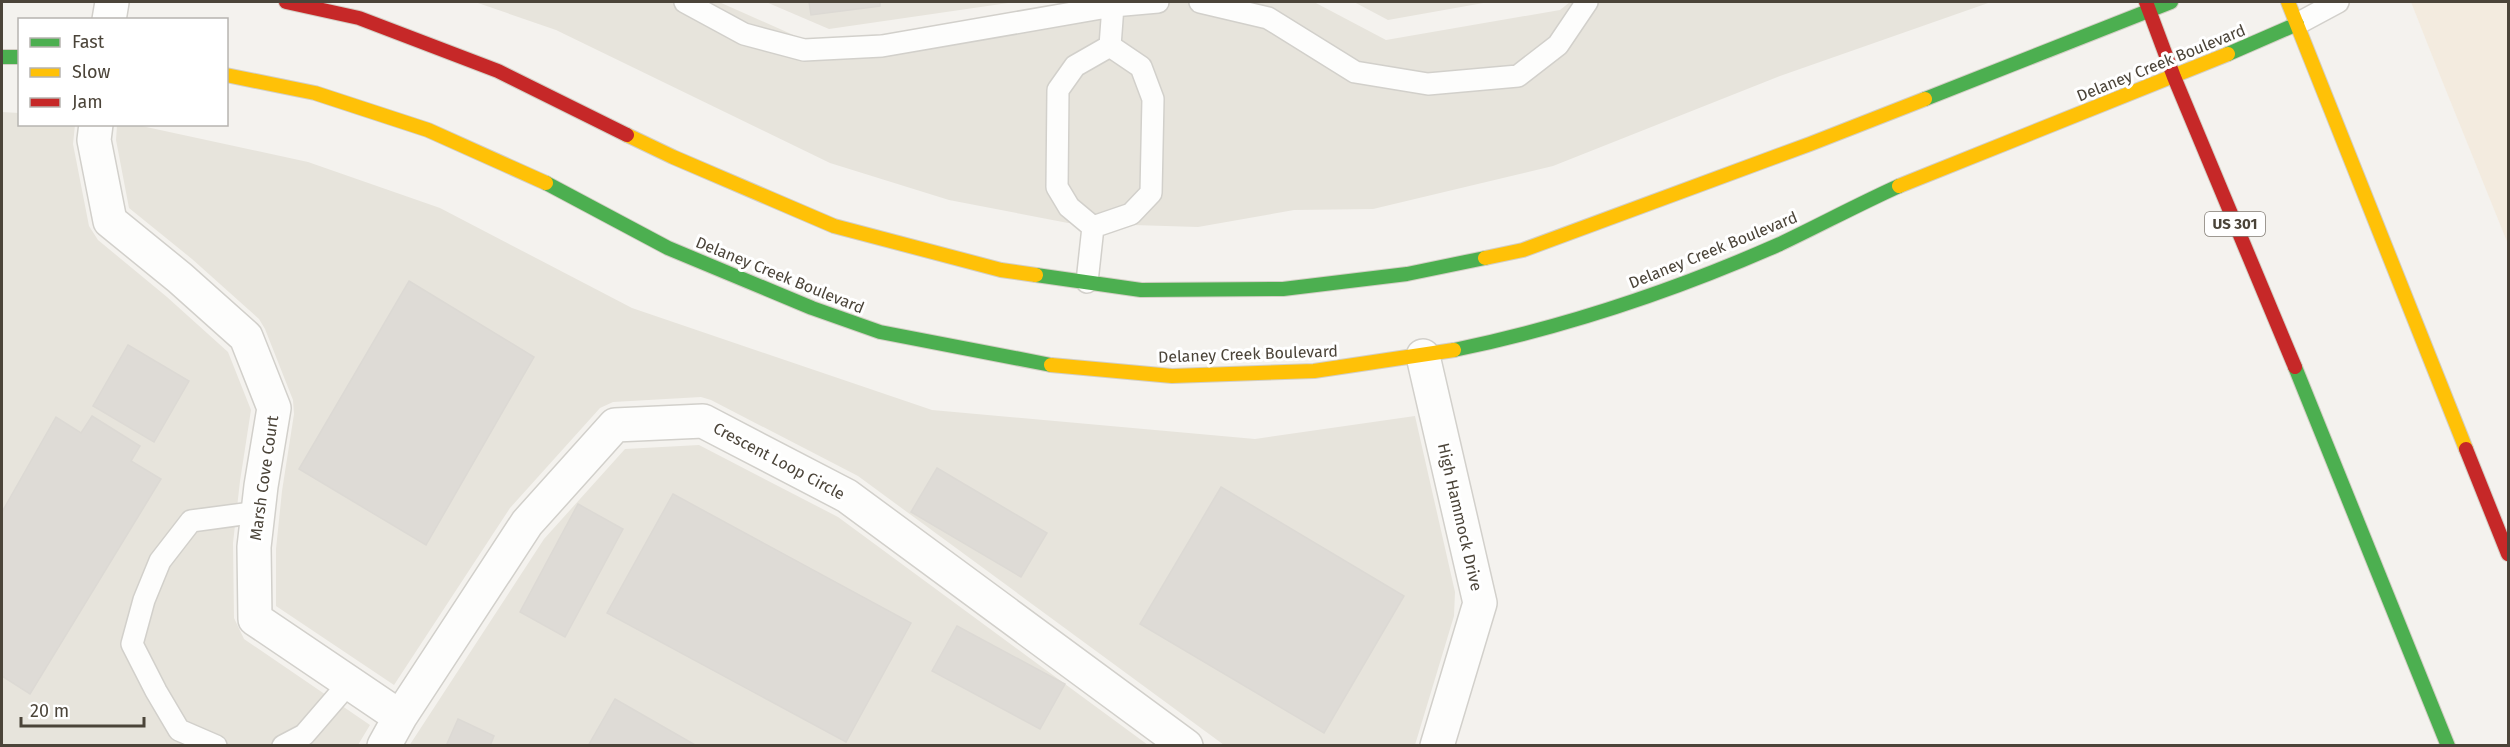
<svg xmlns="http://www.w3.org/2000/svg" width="2510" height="747" viewBox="0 0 2510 747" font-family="'Fira Sans',sans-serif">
	<rect width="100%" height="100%" fill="#f4f2ee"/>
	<!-- residential -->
	<path fill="#e7e4dc" d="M475,2H719L827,50L1153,2H1314L1386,40L1560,10L1570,2H1991L1780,76L1553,166L1373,209L1294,210L1198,227L1068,223L949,200L830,163L556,30Z
		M766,2H1015L829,29Z
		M1354,2H1489L1388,20Z
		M2,112L19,113L20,124L75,125L73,144L89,226L98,240L167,297L228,352L251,410L240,481L233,543L234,618L244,639L370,725L358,745H2Z
		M117,125H137L308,162L440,208L632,308L932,410L1255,439L1415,416L1455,592L1454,616L1415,745H1224L858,476L711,400L701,397L613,402L600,408L510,508L394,685L276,606V549L282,491L294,414L293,400L265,329L259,319L192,259L129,208L116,140Z
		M699,445L838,517L1148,745L409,746L544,539L625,449Z"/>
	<!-- commercial -->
	<path fill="#f3ebdf" d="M2411,2H2508V244L2439,73Z"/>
	<!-- building -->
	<path fill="#dedbd6" stroke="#dcd9d4" stroke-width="1.5" d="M809,2H880V6L811,15Z
		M409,281L534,357L426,545L299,469Z
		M128,345L189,381L154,442L93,406Z
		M92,416L140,446L131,461L161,479L30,694L2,676V512L56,417L81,433Z
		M937,468L1047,533L1021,577L911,512Z
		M1221,487L1404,596L1324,733L1140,624Z
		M673,494L911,623L846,742L607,613Z
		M578,504L623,529L565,637L520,612Z
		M957,626L1065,684L1040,729L932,671Z
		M615,699L697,746H588Z
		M458,719L494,736L490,746H446Z"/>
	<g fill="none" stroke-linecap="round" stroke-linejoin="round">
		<!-- lane casing -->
		<g stroke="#d2d0cb" stroke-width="24">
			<path id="lane" d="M685,2L744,34L804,50L882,46L1113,6L1158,2
				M1200,2L1268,18L1355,72L1428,84L1518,76L1558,45L1587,2
				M2297,24L2338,2
				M1110,46L1141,67L1153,99L1151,193L1131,214L1093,227L1069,207L1057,187L1058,90L1075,66Z
				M1110,46L1113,6
				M1087,282L1093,227
				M216,746L179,730L156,691L132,644L144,600L160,561L191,521L258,512
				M283,746L304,735L348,684"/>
		</g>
		<!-- street casing -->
		<g stroke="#d2d0cb" stroke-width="36">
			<path id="street" d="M109,20L112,2
				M96,124L94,140L110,221L180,278L246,337L274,408L261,486L254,547L255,619L400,717
				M1423,356L1480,603L1437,746
				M384,746L400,717L527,523L615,425L703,421L847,496L1186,746"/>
		</g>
		<!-- fast casing -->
		<g stroke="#d3cfc5" stroke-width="16">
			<path id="fast" d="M2228,54L2297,24
				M2,57H20
				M1925,99L2171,2
				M546,183L668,248L812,308L880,332L1051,365
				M1036,275L1141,290L1283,289L1407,274L1485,258
				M1454,350C1565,327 1676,290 1780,244C1820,225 1859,204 1899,186
				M2295,367L2448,746"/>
		</g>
		<!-- slow casing -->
		<g stroke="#d3cfc5" stroke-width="16">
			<path id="slow" d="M2288,2L2466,449
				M226,75L315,93L428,130L546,183
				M627,135L673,157L834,226L1001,270L1036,275
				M1899,186L2228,54
				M1485,258L1523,250L1810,144L1925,99
				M1051,365L1172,376L1314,371L1454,350"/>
		</g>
		<!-- jam casing -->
		<g stroke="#d3cfc5" stroke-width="16">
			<path id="jam" d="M286,2L359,18L498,71L627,135
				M2146,2L2174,77L2295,367
				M2466,449L2508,554"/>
		</g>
		<!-- lane -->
		<use href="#lane" stroke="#fdfdfc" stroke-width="21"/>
		<!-- street -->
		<use href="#street" stroke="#fdfdfc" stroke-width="33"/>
		<!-- fast -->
		<use href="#fast" stroke="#4caf50" stroke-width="14"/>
		<!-- slow -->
		<use href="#slow" stroke="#ffc107" stroke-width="14"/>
		<!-- jam -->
		<use href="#jam" stroke="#c62828" stroke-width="14"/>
	</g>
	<g text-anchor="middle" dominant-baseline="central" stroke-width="6" stroke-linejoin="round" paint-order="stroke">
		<!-- shield labels -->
		<rect fill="#fff" stroke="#817c74" stroke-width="1.5" x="2205" y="212" width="60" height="24" rx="4.5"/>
		<g font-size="15" font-weight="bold" fill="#4b4439">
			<text x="2235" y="224">US 301</text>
		</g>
		<!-- street labels -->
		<g font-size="16" fill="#4b4439" stroke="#fff">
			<text transform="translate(2161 63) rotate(-22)">Delaney Creek Boulevard</text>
			<text transform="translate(1713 250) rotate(-22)">Delaney Creek Boulevard</text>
			<text transform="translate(780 275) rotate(22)">Delaney Creek Boulevard</text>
			<text transform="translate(1248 354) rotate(-2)">Delaney Creek Boulevard</text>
			<text transform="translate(779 461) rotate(28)">Crescent Loop Circle</text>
			<text transform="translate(264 478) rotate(-82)">Marsh Cove Court</text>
			<text transform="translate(1460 517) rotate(77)">High Hammock Drive</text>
		</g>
	</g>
	<!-- border -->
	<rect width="2510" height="747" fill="none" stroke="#4b4439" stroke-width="6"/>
	<!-- legend -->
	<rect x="18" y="18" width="210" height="108" fill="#ffffff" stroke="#b7b4b0" stroke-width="1.5"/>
	<rect x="30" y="38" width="30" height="9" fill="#4caf50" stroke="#b7b4b0" stroke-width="1.5"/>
	<text x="72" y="48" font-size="18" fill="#4b4439">Fast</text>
	<rect x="30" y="68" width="30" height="9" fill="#ffc107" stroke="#b7b4b0" stroke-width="1.5"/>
	<text x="72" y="78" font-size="18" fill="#4b4439">Slow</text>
	<rect x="30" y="98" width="30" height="9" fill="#c62828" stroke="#b7b4b0" stroke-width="1.5"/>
	<text x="72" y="108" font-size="18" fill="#4b4439">Jam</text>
	<!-- scale -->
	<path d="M21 717v9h123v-9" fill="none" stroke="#4b4439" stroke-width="3"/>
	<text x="30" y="717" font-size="18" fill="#4b4439" stroke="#ffffff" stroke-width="4.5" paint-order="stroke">20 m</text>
</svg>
